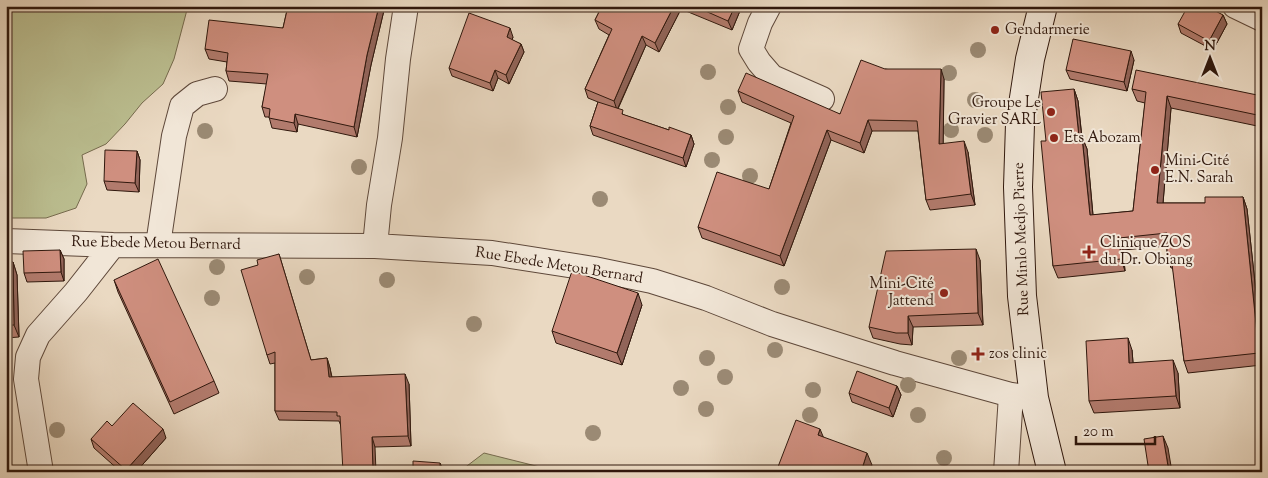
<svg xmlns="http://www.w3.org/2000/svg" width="1268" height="478" viewBox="0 0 1268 478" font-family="'Sorts Mill Goudy',serif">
	<rect width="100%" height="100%" fill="#ead9c2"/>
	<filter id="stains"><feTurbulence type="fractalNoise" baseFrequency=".004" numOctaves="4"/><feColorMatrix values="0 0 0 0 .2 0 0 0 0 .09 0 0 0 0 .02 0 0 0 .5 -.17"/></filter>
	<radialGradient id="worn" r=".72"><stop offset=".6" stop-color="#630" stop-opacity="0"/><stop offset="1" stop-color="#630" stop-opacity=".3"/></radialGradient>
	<!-- green -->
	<path fill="#bbbe90" stroke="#766b4e" d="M6,6H188L174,59L163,84L142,103L125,124L106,144L82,155L87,184L76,208L46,218H6Z
		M484,453L560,472H459Z"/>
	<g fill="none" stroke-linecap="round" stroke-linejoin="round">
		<!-- street casing -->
		<g stroke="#5e483a" stroke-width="26">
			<path id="street" d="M769,6L760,23L751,49L759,62L772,77L822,99
				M1235,6L1262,19
				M6,241L113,245L375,246L492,253L594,269L652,281L706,298L772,324L895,363L1011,395L1034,398
				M158,245L174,136L182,106L197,94L215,89
				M375,246L379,205L390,138L398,59L406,6
				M41,472L26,379L28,357L38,335L76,292L113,245
				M1006,472L1011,395"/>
		</g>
		<!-- secondary casing -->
		<g stroke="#30180d" stroke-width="30">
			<path id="secondary" d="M1043,6L1030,59L1020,124L1018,187L1022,296L1034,398L1052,472"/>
		</g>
		<!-- street -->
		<use href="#street" stroke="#f1e6d7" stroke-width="24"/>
		<!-- secondary -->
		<use href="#secondary" stroke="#f1e6d7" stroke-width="28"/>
	</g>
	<!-- trees -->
	<g fill="#9b8a74">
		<circle cx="978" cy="50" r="8"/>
		<circle cx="708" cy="72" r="8"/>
		<circle cx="949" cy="73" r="8"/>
		<circle cx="975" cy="100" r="8"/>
		<circle cx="728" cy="107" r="8"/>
		<circle cx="951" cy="130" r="8"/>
		<circle cx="205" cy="131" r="8"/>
		<circle cx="985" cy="135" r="8"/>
		<circle cx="726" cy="137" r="8"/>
		<circle cx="712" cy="160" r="8"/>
		<circle cx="359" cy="167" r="8"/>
		<circle cx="750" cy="176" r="8"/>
		<circle cx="600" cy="199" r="8"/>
		<circle cx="217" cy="267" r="8"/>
		<circle cx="307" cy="277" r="8"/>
		<circle cx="387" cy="280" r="8"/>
		<circle cx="782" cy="287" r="8"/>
		<circle cx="212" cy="298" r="8"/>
		<circle cx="474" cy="324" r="8"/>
		<circle cx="775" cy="350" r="8"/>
		<circle cx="707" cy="358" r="8"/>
		<circle cx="959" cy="358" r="8"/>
		<circle cx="725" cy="377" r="8"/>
		<circle cx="908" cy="385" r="8"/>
		<circle cx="681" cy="388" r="8"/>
		<circle cx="813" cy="390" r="8"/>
		<circle cx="706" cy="409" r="8"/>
		<circle cx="810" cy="415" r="8"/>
		<circle cx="918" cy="415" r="8"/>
		<circle cx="57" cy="430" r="8"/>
		<circle cx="593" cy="433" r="8"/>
		<circle cx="944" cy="458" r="8"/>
	</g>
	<!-- wall -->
	<path fill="#b27b6d" stroke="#30180d" d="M288,6H385L371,65L357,137L298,124L297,132L272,128L269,117H265L262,107L267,84L229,81L226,71L227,62L209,59L205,49L283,28Z
		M602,6H742L732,30L681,9L659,52L646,45L618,109L624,115L669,130L691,135L694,144L686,167L593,135L590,126L598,102L588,98L585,89L609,35L599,29L595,20Z
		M1223,15L1227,24L1213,50L1181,33L1178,24Z
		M513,37L512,40L521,44L524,52L509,84L498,78L493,91L452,76L449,68Z
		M1134,60L1127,91L1070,79L1066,70Z
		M885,69L944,79L943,144L968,152L975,205L930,210L926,200L918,131H872L864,153L831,140L784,266L702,238L698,227L769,189L791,123L742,102L738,91L840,114Z
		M1074,89L1078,101L1082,137L1087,149L1093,215L1133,211L1145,103L1137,101L1132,89L1262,96V127L1171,108L1163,203H1205L1243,197L1247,209L1262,348V365L1188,373L1184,361L1173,268H1171L1167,256V246L1123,250L1125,271L1058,278L1053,266L1046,141Z
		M137,151L140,160L139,192L107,190L104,181Z
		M60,250L64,259V281L27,282L24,273Z
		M279,254L311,360L327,358L330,368L332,377L409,384L411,446L375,447L341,426L339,421L279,420L275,411V363L270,364L267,355L258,265Z
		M980,260L983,325L913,327L912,345L900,344L873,338L869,327Z
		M13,262L17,275L19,337L6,338V263Z
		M114,280L214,381L219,393L174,414L118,292Z
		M642,305L622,365L556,343L552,331Z
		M1132,350L1133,363L1178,373L1180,408L1094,413L1089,401Z
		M6,371L10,385L6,386Z
		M897,386L901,395L893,417L852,402L849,393Z
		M166,438L136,472H121L94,448L91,439Z"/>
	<!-- shaded-wall -->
	<path fill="#916459" stroke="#30180d" d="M379,6H385L371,65L357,137L354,127L367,55Z
		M674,6H680L681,9L659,52L655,43Z
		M735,6H742L732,30L728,21Z
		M1223,15L1227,24L1213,50L1209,41Z
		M510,28L513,37L510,46L507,37Z
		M642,36L646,45L617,110L614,101Z
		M521,44L524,52L509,84L506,75Z
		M1131,51L1134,60L1127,91L1124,82Z
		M941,69L944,79L943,155L939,144Z
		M495,70L498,78L493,91L490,83Z
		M1074,89L1078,101L1083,149L1079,137Z
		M1167,96L1171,108L1162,215L1157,203Z
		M295,114L298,124L297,132L294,123Z
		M868,120L872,131L864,153L860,143Z
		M827,130L831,140L784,266L780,256Z
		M691,135L694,144L686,167L683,158Z
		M1082,137L1087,149L1094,227L1090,215Z
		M964,141L968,152L975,205L971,194Z
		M137,151L140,160L139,192L135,183Z
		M1243,197L1247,209L1262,348V360L1259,353Z
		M1119,238L1123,250L1125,271L1121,259Z
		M976,249L980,260L983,325L978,313Z
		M60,250L64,259V281L61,272Z
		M13,262L17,275L19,337L14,325Z
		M638,293L642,305L622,365L617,353Z
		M908,316L913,327L912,345L908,333Z
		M1128,338L1132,350L1134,375L1129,363Z
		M327,358L330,368L333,386L329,377Z
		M1173,360L1178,373L1180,408L1176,396Z
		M405,374L409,384L411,446L408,436Z
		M897,386L901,395L893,417L889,408Z
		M163,429L166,438L136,472H127L126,470Z
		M820,429L825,441L818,435Z
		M1163,436L1168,448L1172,472H1169Z
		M372,437L375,447L376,472H373Z
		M867,453L872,465L869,472H861Z
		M440,463L444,472H440Z"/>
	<!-- building -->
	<path fill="#cf8f7f" stroke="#30180d" d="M288,6H379L367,55L354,127L295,114L294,123L269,118L270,109L262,107L268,74L226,71L228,53L205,49L209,20L283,28Z
		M602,6H674L655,43L642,36L614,101L585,89L612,29L595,20Z
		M694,6H735L728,21Z
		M1188,6H1206L1223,15L1209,41L1178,24Z
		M469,13L510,28L507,37L521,44L506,75L495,70L490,83L449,68Z
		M1073,39L1131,51L1124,82L1066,70Z
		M861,60L885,69H941L939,144L964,141L971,194L926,200L917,121L868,120L860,143L827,130L780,256L698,227L717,172L769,189L794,116L738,91L746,73L840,114Z
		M1136,70L1262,96V116L1167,96L1157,203H1205V197H1243L1259,353L1184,361L1171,256H1167V233L1119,238L1121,259L1053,266L1041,141H1046L1041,92L1074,89L1079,137H1082L1090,215L1133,211L1146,92L1132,89Z
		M598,102L623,110L622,114L669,130V127L691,135L683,158L590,126Z
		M105,150L137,151L135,183L104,181Z
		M976,249L978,313L908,316V333H896L869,327L886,251Z
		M60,250L61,272L24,273L23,251Z
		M279,254L311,360L327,358L329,377L405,374L408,436L372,437L373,472H343L340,416H337V412L275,411V352L267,355L241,270L258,265L257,260Z
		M158,259L214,381L170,402L114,280Z
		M13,262L14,325H6V263Z
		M572,271L638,293L617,353L552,331Z
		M1128,338L1129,363L1173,360L1176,396L1089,401L1086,341Z
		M857,371L897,386L889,408L849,393Z
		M133,403L163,429L126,470L91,439L107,421L112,426Z
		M796,420L820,429L818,435L867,453L861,472H776Z
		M1163,436L1169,472H1149L1144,439Z
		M413,461L440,463V472H413Z"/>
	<!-- markers -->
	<g fill="#8f2418" stroke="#f1e6d7" stroke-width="2">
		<circle cx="995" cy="30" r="5"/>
		<circle cx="1051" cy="112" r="5"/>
		<circle cx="1054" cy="138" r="5"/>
		<circle cx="1155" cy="170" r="5"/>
		<path d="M1086.5 244.5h5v5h5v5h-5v5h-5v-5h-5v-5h5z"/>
		<circle cx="944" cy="293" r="5"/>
		<path d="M975.5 346.5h5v5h5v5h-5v5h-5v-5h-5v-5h5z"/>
	</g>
	<g text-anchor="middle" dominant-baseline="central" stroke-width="4" stroke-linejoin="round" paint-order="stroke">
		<!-- poi labels -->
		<g font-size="15" fill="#30180d" stroke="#f1e6d7" text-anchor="start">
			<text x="1005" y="30">Gendarmerie</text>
			<text x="1041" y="103" text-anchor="end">Groupe Le<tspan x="1041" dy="17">Gravier SARL</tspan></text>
			<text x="1064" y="138">Ets Abozam</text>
			<text x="1165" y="161">Mini-Cité<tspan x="1165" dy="17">E.N. Sarah</tspan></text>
			<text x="1100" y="243">Clinique ZOS<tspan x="1100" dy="17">du Dr. Obiang</tspan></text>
			<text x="934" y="284" text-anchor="end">Mini-Cité<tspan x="934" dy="17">Jattend</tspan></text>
			<text x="989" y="354">zos clinic</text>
		</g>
		<!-- street labels -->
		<g font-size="15" fill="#30180d" stroke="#f1e6d7">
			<text transform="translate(1022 239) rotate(-92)">Rue Minlo Medjo Pierre</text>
			<text transform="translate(156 244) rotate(1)">Rue Ebede Metou Bernard</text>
			<text transform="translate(559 266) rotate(9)">Rue Ebede Metou Bernard</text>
		</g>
	</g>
	<!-- margin -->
	<rect width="1268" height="478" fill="none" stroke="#ead9c2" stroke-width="25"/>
	<rect x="8" y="8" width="1253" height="463" fill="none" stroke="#30180d" stroke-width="2.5"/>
	<rect x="12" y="12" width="1243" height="453" fill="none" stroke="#30180d"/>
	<!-- north arrow -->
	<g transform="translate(1210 58)" stroke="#f1e6d7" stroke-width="4" paint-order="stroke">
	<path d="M0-4L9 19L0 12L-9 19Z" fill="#30180d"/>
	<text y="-8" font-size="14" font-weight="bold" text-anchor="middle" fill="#30180d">N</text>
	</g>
	<!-- scale -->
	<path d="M1076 436v8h79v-8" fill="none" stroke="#30180d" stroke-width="2.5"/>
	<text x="1083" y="436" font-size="15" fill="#30180d" stroke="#f1e6d7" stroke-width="4" paint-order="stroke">20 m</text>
	<rect width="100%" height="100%" filter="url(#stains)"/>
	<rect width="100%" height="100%" fill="url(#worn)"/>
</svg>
